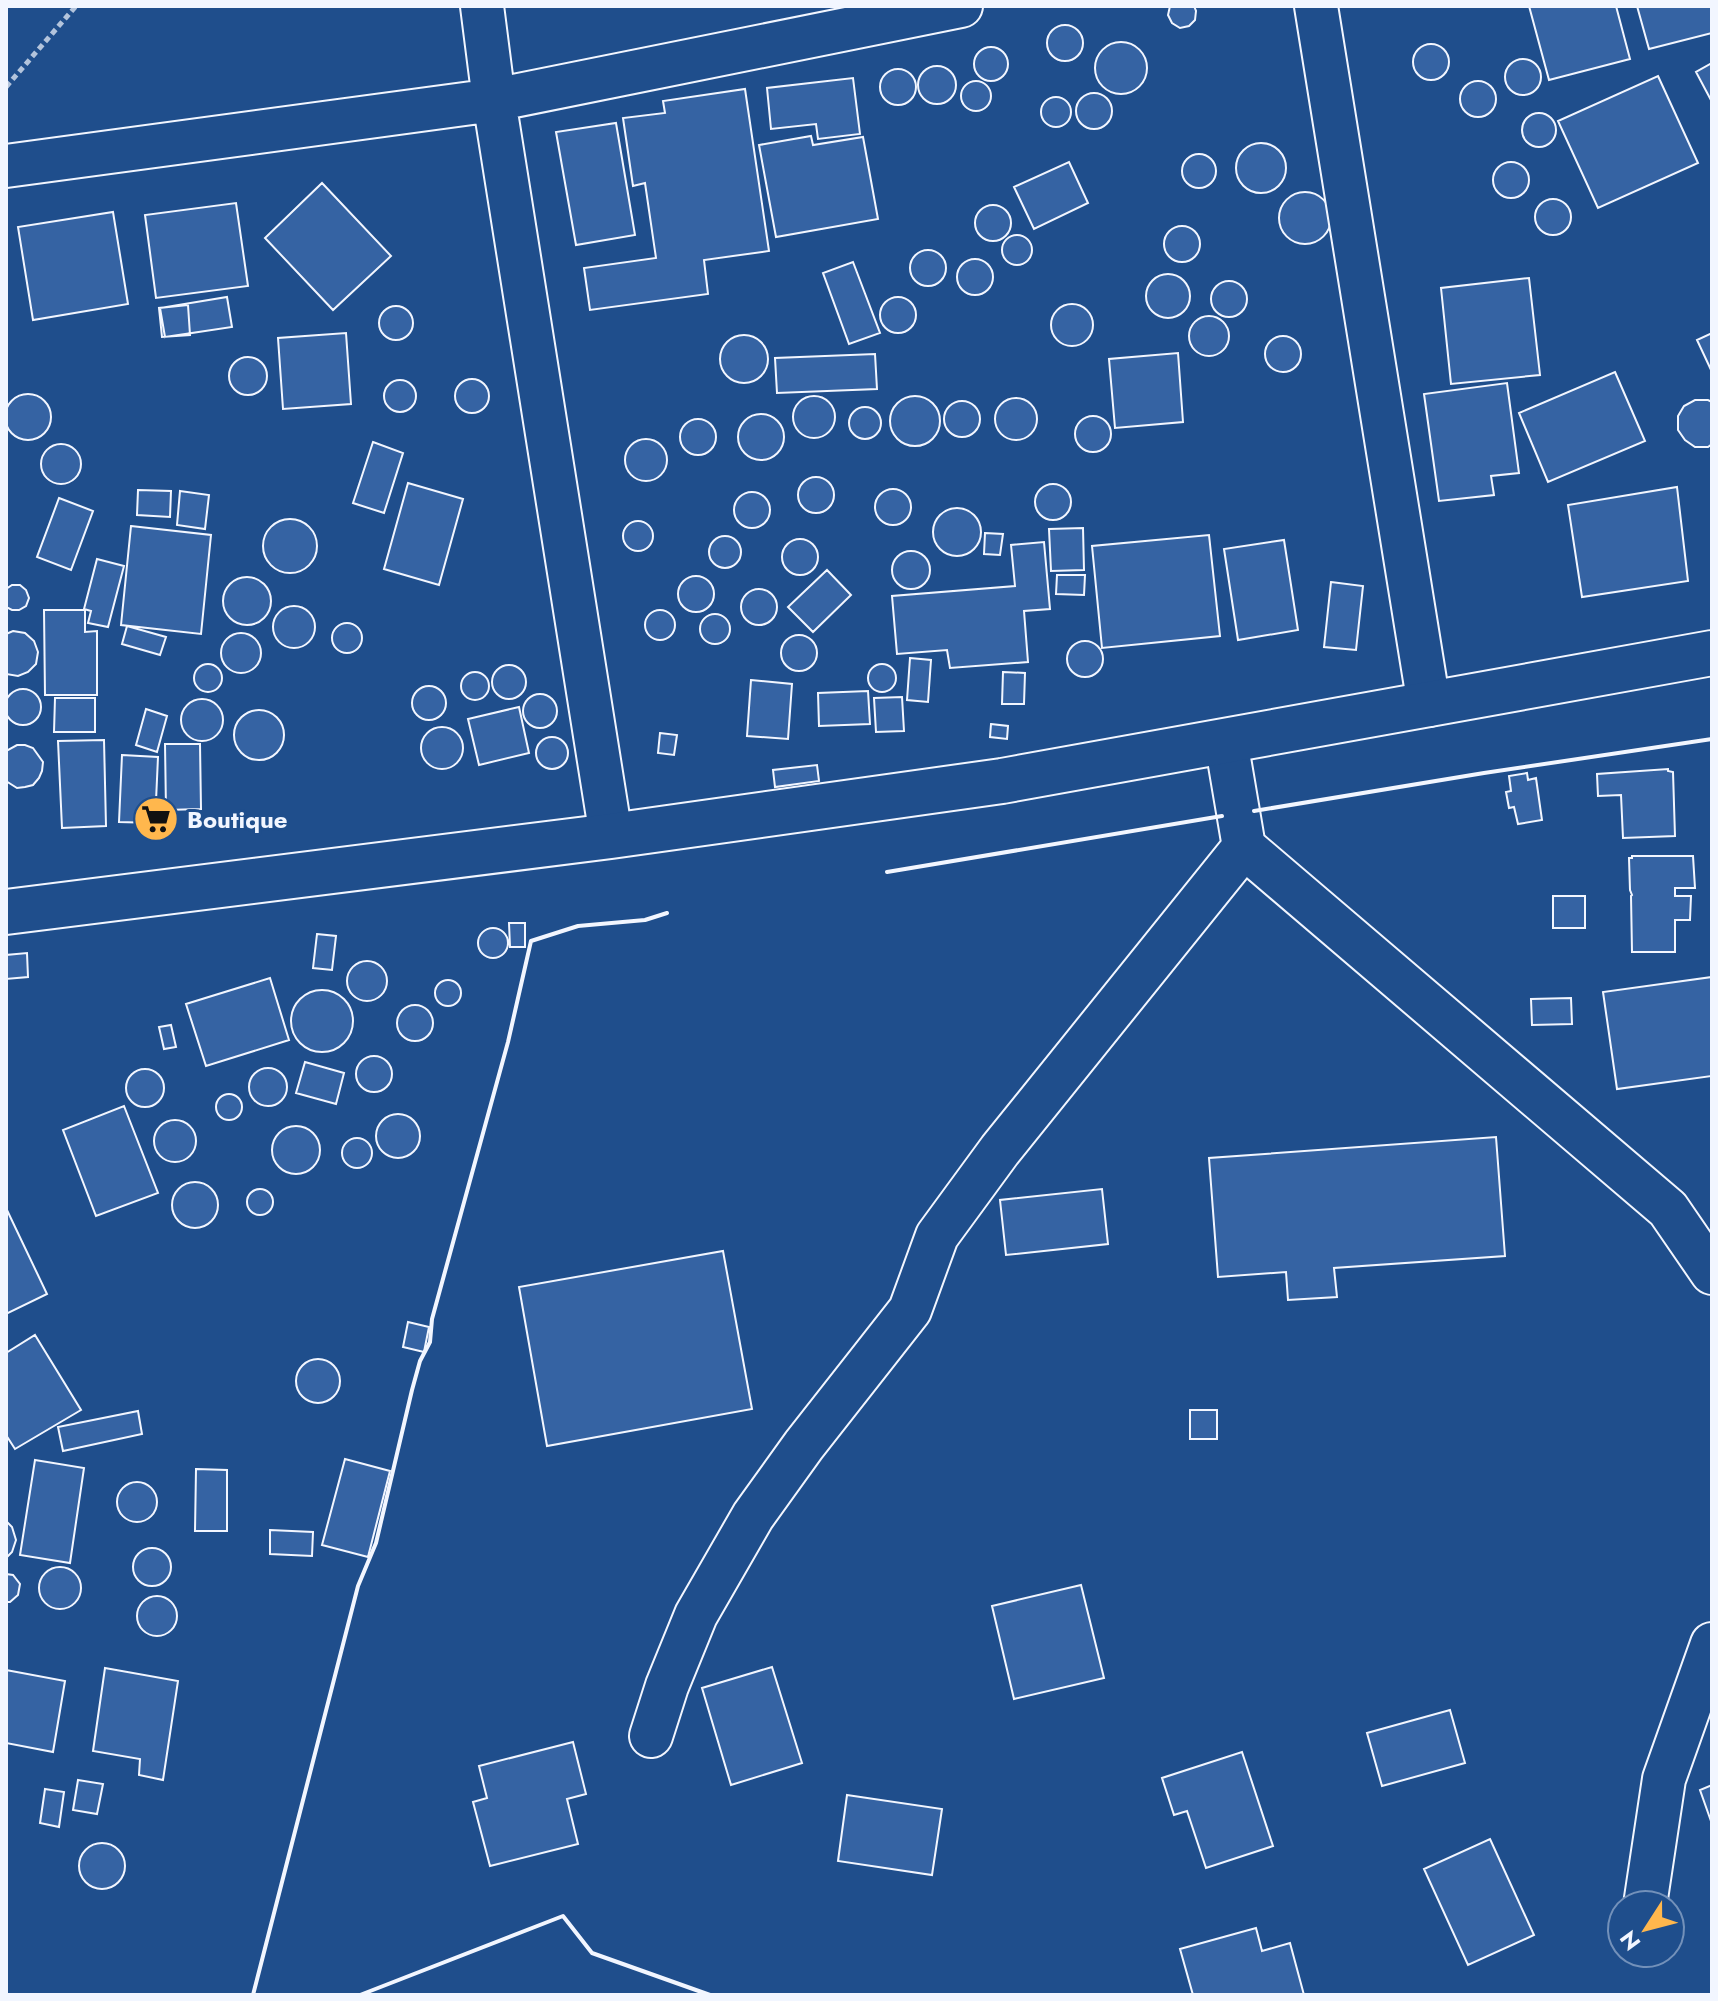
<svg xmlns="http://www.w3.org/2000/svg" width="1718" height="2001" viewBox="0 0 1718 2001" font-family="Jost,sans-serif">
	<rect width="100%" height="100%" fill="#1f4e8c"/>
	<!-- building -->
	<path fill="#3563a3" stroke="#f2f6ff" stroke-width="2" d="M1194,6L1196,11L1195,20L1189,26L1180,28L1172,23L1168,15L1170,6Z
		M1529,6H1616L1630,59L1549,80Z
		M1637,6H1712V33L1649,49Z
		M1047 43a18 18 0 1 1 36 0a18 18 0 1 1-36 0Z
		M1095 68a26 26 0 1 1 52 0a26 26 0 1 1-52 0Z
		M1413 62a18 18 0 1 1 36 0a18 18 0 1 1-36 0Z
		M974 64a17 17 0 1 1 34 0a17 17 0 1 1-34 0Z
		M1505 77a18 18 0 1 1 36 0a18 18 0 1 1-36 0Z
		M1712,63V102L1696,72Z
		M918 85a19 19 0 1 1 38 0a19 19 0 1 1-38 0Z
		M880 87a18 18 0 1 1 36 0a18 18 0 1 1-36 0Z
		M1658,76L1698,163L1598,208L1558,121Z
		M853,78L860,134L818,139L816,124L771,129L767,88Z
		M961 96a15 15 0 1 1 30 0a15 15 0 1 1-30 0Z
		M1460 99a18 18 0 1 1 36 0a18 18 0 1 1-36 0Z
		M745,89L769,251L704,260L708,294L590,310L584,268L656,258L645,183L633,186L623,118L665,113L663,101Z
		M1076 111a18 18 0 1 1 36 0a18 18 0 1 1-36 0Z
		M1041 112a15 15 0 1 1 30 0a15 15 0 1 1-30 0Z
		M1522 130a17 17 0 1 1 34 0a17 17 0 1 1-34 0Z
		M616,123L635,235L576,245L556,132Z
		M811,136L813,145L863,137L878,219L776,237L759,145Z
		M1236 168a25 25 0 1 1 50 0a25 25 0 1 1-50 0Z
		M1182 171a17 17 0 1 1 34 0a17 17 0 1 1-34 0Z
		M1069,162L1088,203L1034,229L1014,187Z
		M1493 180a18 18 0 1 1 36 0a18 18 0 1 1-36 0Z
		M322,183L391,256L333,310L265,238Z
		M1279 218a26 26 0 1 1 52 0a26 26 0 1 1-52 0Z
		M1535 217a18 18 0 1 1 36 0a18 18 0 1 1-36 0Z
		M236,203L248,286L156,298L145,215Z
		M975 223a18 18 0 1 1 36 0a18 18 0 1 1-36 0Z
		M113,212L128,304L33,320L18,227Z
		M1164 244a18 18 0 1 1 36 0a18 18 0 1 1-36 0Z
		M1002 250a15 15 0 1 1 30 0a15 15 0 1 1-30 0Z
		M910 268a18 18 0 1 1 36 0a18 18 0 1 1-36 0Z
		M957 277a18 18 0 1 1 36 0a18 18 0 1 1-36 0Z
		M853,262L880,333L849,344L823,273Z
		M1146 296a22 22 0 1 1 44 0a22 22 0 1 1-44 0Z
		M1529,278L1540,375L1451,384L1441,288Z
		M1211 299a18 18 0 1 1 36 0a18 18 0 1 1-36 0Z
		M227,297L232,327L165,337L160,308Z
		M880 315a18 18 0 1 1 36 0a18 18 0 1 1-36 0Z
		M1051 325a21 21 0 1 1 42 0a21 21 0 1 1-42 0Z
		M188,305L190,335L162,337L159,308Z
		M379 323a17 17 0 1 1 34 0a17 17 0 1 1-34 0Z
		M1189 336a20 20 0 1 1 40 0a20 20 0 1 1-40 0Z
		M346,333L351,404L283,409L278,338Z
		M1712,333V372L1697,340Z
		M720 359a24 24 0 1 1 48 0a24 24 0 1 1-48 0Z
		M1265 354a18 18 0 1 1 36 0a18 18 0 1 1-36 0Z
		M1178,353L1183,422L1115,428L1109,359Z
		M875,354L877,389L777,393L775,358Z
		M229 376a19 19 0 1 1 38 0a19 19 0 1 1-38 0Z
		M1615,372L1645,441L1548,482L1519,413Z
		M455 396a17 17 0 1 1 34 0a17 17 0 1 1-34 0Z
		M384 396a16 16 0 1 1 32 0a16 16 0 1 1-32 0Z
		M1507,383L1519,473L1491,476L1494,495L1439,501L1424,394Z
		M5 417a23 23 0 1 1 46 0a23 23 0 1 1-46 0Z
		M793 417a21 21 0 1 1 42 0a21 21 0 1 1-42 0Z
		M890 421a25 25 0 1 1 50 0a25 25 0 1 1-50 0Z
		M995 419a21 21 0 1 1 42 0a21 21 0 1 1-42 0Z
		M1695,400H1708L1712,402V444L1708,447H1695L1685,440L1678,430V416L1684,406Z
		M944 419a18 18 0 1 1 36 0a18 18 0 1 1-36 0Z
		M849 423a16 16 0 1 1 32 0a16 16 0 1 1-32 0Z
		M738 437a23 23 0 1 1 46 0a23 23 0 1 1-46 0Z
		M1075 434a18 18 0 1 1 36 0a18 18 0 1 1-36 0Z
		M680 437a18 18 0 1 1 36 0a18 18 0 1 1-36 0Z
		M625 460a21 21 0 1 1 42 0a21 21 0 1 1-42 0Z
		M373,442L403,453L384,513L353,503Z
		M41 464a20 20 0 1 1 40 0a20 20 0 1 1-40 0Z
		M798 495a18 18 0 1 1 36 0a18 18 0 1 1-36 0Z
		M408,483L463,499L439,585L384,569Z
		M1035 502a18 18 0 1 1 36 0a18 18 0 1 1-36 0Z
		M1677,487L1688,581L1582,597L1568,505Z
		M875 507a18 18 0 1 1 36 0a18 18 0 1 1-36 0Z
		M138,490L171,491L170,517L137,515Z
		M180,491L209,495L205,529L177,525Z
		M734 510a18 18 0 1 1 36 0a18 18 0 1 1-36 0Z
		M59,498L93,511L71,570L37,557Z
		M933 532a24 24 0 1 1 48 0a24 24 0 1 1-48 0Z
		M263 546a27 27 0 1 1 54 0a27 27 0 1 1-54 0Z
		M623 536a15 15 0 1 1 30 0a15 15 0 1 1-30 0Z
		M131,526L211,535L201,634L121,625Z
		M1083,528L1084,570L1051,571L1049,529Z
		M985,533L1003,534L1000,555L984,554Z
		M1209,535L1220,636L1102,648L1092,546Z
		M709 552a16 16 0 1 1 32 0a16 16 0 1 1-32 0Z
		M782 557a18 18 0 1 1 36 0a18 18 0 1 1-36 0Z
		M1284,540L1298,630L1238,640L1224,549Z
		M1044,542L1050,609L1024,611L1028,662L950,668L947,650L897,654L892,596L1015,586L1011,545Z
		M892 570a19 19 0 1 1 38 0a19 19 0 1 1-38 0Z
		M97,559L124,566L108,627L88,623L91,611L84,609Z
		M827,570L851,595L813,632L788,607Z
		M1057,575H1085L1084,595L1056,594Z
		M678 594a18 18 0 1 1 36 0a18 18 0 1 1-36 0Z
		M223 601a24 24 0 1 1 48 0a24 24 0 1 1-48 0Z
		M1331,582L1363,586L1356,650L1324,647Z
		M12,585H20L26,590L29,598L26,606L19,610H12L6,607V589Z
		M741 607a18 18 0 1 1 36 0a18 18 0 1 1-36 0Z
		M273 627a21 21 0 1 1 42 0a21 21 0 1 1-42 0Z
		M645 625a15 15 0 1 1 30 0a15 15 0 1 1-30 0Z
		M44,610H85V632L97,631V695H45Z
		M700 629a15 15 0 1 1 30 0a15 15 0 1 1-30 0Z
		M332 638a15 15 0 1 1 30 0a15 15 0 1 1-30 0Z
		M127,626L166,637L160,655L122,644Z
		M13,631L25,633L34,641L38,652L36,664L28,672L18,676L6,674V634Z
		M221 653a20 20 0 1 1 40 0a20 20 0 1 1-40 0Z
		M781 653a18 18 0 1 1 36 0a18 18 0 1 1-36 0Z
		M1067 659a18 18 0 1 1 36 0a18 18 0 1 1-36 0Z
		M910,658L931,660L928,702L907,700Z
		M868 678a14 14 0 1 1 28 0a14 14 0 1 1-28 0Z
		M194 678a14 14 0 1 1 28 0a14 14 0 1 1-28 0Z
		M492 682a17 17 0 1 1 34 0a17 17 0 1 1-34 0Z
		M1003,672L1025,673L1024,704H1002Z
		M461 686a14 14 0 1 1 28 0a14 14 0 1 1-28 0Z
		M751,680L792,684L788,739L747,736Z
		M412 703a17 17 0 1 1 34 0a17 17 0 1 1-34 0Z
		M5 707a18 18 0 1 1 36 0a18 18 0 1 1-36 0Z
		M868,691L870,724L819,726L818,693Z
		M523 711a17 17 0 1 1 34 0a17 17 0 1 1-34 0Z
		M902,697L904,731L876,732L874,698Z
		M55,698H95V732H54Z
		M181 720a21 21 0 1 1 42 0a21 21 0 1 1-42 0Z
		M519,707L529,753L479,765L468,719Z
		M146,709L167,716L157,752L136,745Z
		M234 735a25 25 0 1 1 50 0a25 25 0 1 1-50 0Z
		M991,724L1008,726L1007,739L990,737Z
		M421 748a21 21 0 1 1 42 0a21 21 0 1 1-42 0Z
		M660,733L677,735L674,755L658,753Z
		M536 753a16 16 0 1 1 32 0a16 16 0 1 1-32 0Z
		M104,740L106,826L62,828L58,741Z
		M165,744H200L201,809L166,810Z
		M17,745H25L33,748L43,762L42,771L39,778L33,785L25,787L17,788L6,781V751Z
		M122,755L158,757L155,823L119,822Z
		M817,765L819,781L775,787L773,770Z
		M1668,769V771L1673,772L1675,836L1623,838L1621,795L1598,796L1597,774Z
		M1527,773L1528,780L1536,778L1542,820L1518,824L1514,807L1509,808L1506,792L1511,791L1509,776Z
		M1632,856H1693L1695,888H1675V896H1691L1690,920H1675V952H1632L1631,896L1632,895L1630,890L1629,858H1632Z
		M1553,896H1585V928H1553Z
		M509,923H525V947H510Z
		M478 943a15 15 0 1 1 30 0a15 15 0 1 1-30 0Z
		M317,934L336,936L332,970L313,968Z
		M27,953L28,977L6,979V955Z
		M347 981a20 20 0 1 1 40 0a20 20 0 1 1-40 0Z
		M1712,977V1076L1617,1089L1603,992Z
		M270,978L289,1040L206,1066L186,1004Z
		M435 993a13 13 0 1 1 26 0a13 13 0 1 1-26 0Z
		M291 1021a31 31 0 1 1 62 0a31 31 0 1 1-62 0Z
		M1571,998L1572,1024L1532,1025L1531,999Z
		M397 1023a18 18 0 1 1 36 0a18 18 0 1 1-36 0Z
		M171,1025L176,1047L164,1049L159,1027Z
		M356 1074a18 18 0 1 1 36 0a18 18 0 1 1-36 0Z
		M305,1062L344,1073L336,1104L296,1093Z
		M249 1087a19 19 0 1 1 38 0a19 19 0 1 1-38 0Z
		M126 1088a19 19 0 1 1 38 0a19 19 0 1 1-38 0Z
		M216 1107a13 13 0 1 1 26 0a13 13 0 1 1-26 0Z
		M124,1106L158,1193L96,1216L63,1130Z
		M376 1136a22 22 0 1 1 44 0a22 22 0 1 1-44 0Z
		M154 1141a21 21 0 1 1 42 0a21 21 0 1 1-42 0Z
		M272 1150a24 24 0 1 1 48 0a24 24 0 1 1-48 0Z
		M1496,1137L1505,1256L1334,1268L1337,1297L1288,1300L1286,1272L1218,1277L1209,1158Z
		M342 1153a15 15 0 1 1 30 0a15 15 0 1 1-30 0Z
		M172 1205a23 23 0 1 1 46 0a23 23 0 1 1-46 0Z
		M247 1202a13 13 0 1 1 26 0a13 13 0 1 1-26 0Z
		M1102,1189L1108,1244L1006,1255L1000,1200Z
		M6,1208L47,1294L6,1314Z
		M723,1251L752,1409L547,1446L519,1287Z
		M408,1322L429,1327L424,1352L403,1347Z
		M35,1335L81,1410L15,1449L6,1435V1353Z
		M296 1381a22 22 0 1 1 44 0a22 22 0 1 1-44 0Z
		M1190,1410H1217V1439H1190Z
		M138,1411L142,1434L63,1451L58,1427Z
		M345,1459L390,1471L368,1557L322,1545Z
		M35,1460L84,1468L70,1563L20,1555Z
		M196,1469L227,1470V1531H195Z
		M117 1502a20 20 0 1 1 40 0a20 20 0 1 1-40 0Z
		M6,1521L12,1527L16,1540L12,1552L6,1558Z
		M270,1530L313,1532L312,1556L270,1554Z
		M133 1567a19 19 0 1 1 38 0a19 19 0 1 1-38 0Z
		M39 1588a21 21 0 1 1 42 0a21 21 0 1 1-42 0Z
		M6,1574L13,1575L20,1584L18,1595L10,1602H6Z
		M1081,1585L1104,1678L1014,1699L992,1606Z
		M137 1616a20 20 0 1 1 40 0a20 20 0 1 1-40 0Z
		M772,1667L802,1763L731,1785L702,1688Z
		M105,1668L178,1681L163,1780L139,1775L140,1759L93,1751Z
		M6,1670L65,1681L53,1752L6,1743Z
		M1450,1710L1465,1763L1382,1786L1367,1733Z
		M573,1742L586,1794L567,1799L578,1844L490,1866L473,1802L487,1798L479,1766Z
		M1242,1752L1273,1846L1206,1868L1187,1811L1174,1815L1162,1778Z
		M78,1780L103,1784L97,1814L73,1810Z
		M1712,1785V1824L1700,1790Z
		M45,1789L64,1792L59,1827L40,1823Z
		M847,1795L942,1809L932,1875L838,1861Z
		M1490,1839L1534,1935L1468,1965L1424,1869Z
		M79 1866a23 23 0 1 1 46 0a23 23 0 1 1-46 0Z
		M1256,1928L1262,1951L1290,1943L1304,1995H1193L1180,1949Z"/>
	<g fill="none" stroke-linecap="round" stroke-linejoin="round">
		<!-- minor casing -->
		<g stroke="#f2f6ff" stroke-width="46">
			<path id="minor" d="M482,6L494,100L611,836
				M1316,6L1429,705
				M6,166L494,100L961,6
				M1226,741L1244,847L1668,1209L1712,1273
				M651,1736L667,1686L696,1615L753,1516L804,1445L910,1310L937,1236L1000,1150L1244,847
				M1645,1905L1664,1779L1712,1644"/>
		</g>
		<!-- primary casing -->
		<g stroke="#f2f6ff" stroke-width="48">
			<path id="primary" d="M6,912L611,836L1002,781L1712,653"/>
		</g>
		<!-- path -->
		<path stroke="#b3c4dc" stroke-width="5" stroke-dasharray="6 4" stroke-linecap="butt" d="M6,87L76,6"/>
		<!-- minor -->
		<use href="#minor" stroke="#1f4e8c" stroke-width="42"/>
		<!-- primary -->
		<use href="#primary" stroke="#1f4e8c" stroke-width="44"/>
		<!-- wall -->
		<path stroke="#f2f6ff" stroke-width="4" d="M1254,811L1484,773L1712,739
			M887,872L1222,816
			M253,1995L358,1586L376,1543L412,1390L420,1361L430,1342L432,1319L508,1042L531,941L578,926L645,920L667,913
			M360,1995L563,1916L592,1953L710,1995"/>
	</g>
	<!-- icons -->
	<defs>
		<g id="supermarket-disc" transform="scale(2.3)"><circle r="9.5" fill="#ffb74d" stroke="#1f4e8c"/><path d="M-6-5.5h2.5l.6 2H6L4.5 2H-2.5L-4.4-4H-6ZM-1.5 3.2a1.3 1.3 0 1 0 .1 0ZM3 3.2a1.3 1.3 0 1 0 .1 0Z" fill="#111"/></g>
	</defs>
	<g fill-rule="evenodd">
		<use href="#supermarket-disc" x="156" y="819"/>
	</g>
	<g text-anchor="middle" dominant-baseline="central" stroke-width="6" stroke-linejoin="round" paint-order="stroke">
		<!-- poi labels -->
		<g font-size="24" font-weight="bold" fill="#f2f6ff" stroke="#1f4e8c" text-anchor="start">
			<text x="187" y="819">Boutique</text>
		</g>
	</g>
	<!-- border -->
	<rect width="1718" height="2001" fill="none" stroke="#f2f6ff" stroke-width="16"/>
	<!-- north arrow -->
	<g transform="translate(1646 1929) rotate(234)"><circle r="38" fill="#1f4e8c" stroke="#7391ba" stroke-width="2"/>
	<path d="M0-6L14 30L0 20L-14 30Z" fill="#ffb74d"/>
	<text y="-12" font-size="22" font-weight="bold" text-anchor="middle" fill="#f2f6ff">N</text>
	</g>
</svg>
